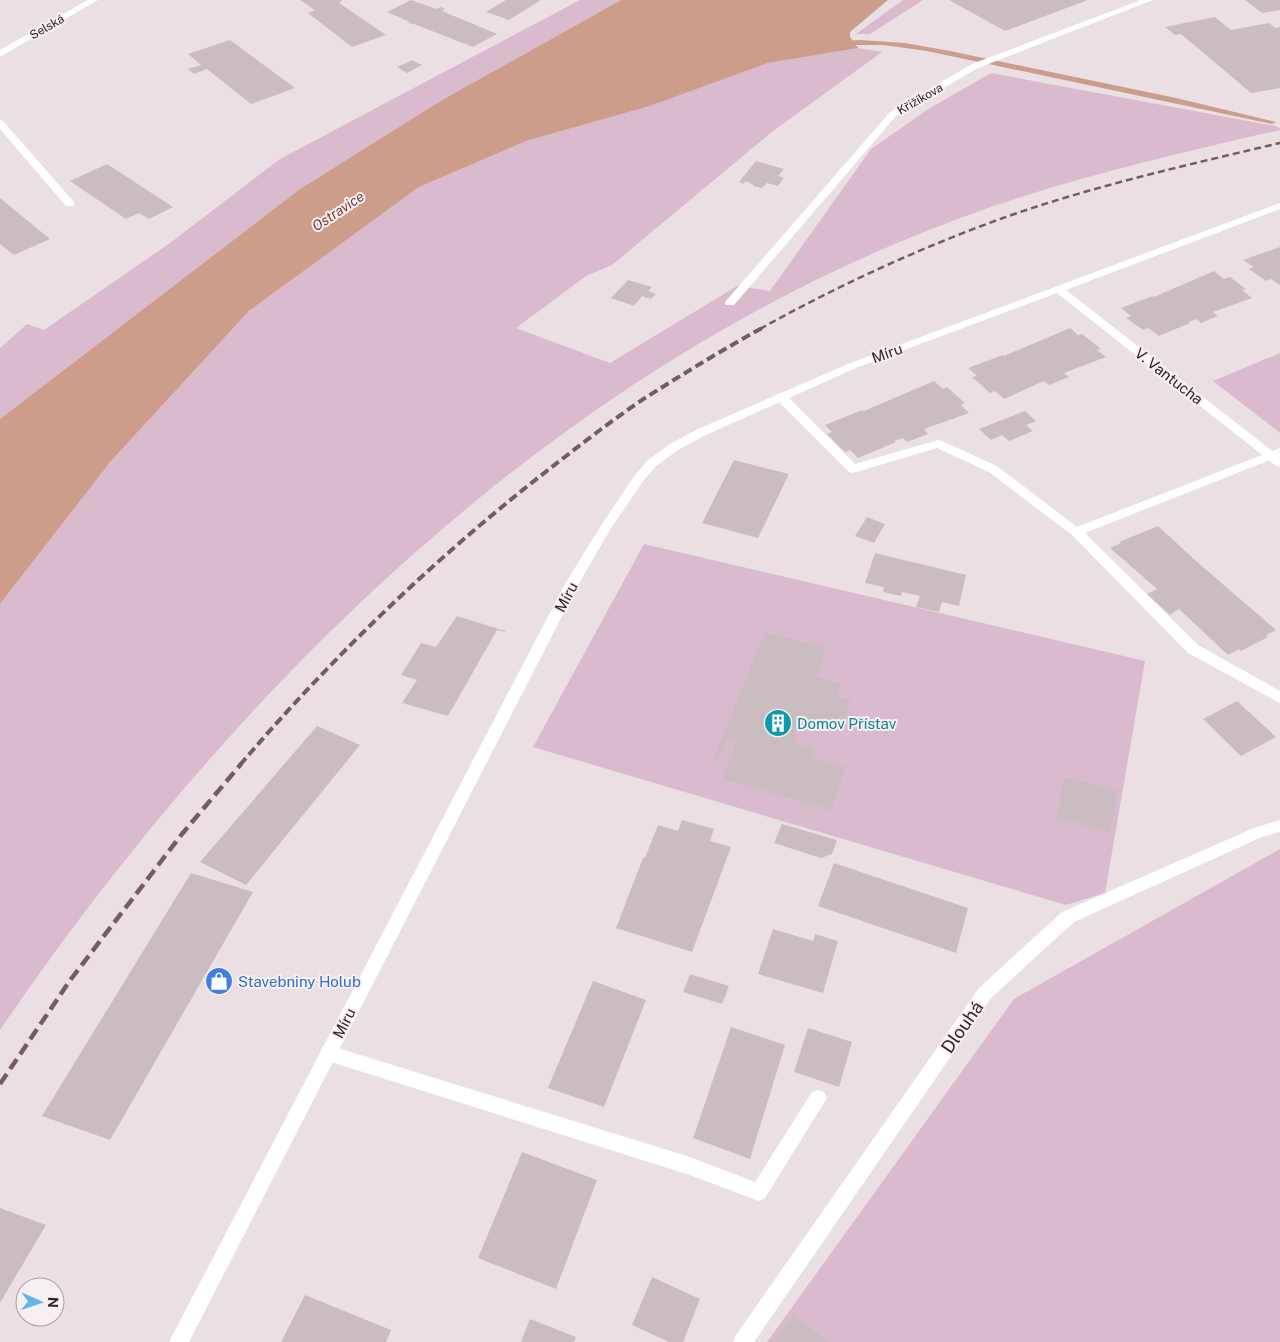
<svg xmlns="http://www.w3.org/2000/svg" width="1280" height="1342" viewBox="0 0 1280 1342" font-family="'Public Sans',sans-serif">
	<rect width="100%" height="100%" fill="#eae0e3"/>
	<!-- green -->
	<path fill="#dabacd" d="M580,0H621L442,100L300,189L0,419V348L27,324L44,330L170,243L280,159Z
		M903,0H923L870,34H856Z
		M858,48L882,52L773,131L612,265L586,276L516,328L610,363L737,286L770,291L871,149L930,108L991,73L1275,126L1280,128V130C1183,152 1085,175 991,207C576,350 243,674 0,1030V604L111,461L249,311L419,187L526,141L650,106L768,63Z
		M1280,353V433L1213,381Z
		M644,544L1145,661L1105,893L1066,905L533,747Z
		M1280,849V1342H767L1014,999Z"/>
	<!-- water -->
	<path fill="#cc9d8b" d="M621,0H888L850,32V37L858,48L768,63L650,106L526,141L419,187L249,311L111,461L0,604V419L300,189L442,100Z"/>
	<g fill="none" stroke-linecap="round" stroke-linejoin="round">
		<!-- stream -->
		<path fill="#cc9d8b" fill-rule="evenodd" d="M860,40L905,43L950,51L1176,98L1276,122L1272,124L927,51L883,45H838L834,43L838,41Z"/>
	</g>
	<!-- building -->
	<path fill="#cabdc1" d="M300,0H341L343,1L339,3L386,35L352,47L308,13L315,10Z
		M411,0L437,9L441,7L445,9L442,11L497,34L473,47L414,24L408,23L410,22L387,12Z
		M506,0H541L509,20L486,12Z
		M949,0H1088L1005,31Z
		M1245,0H1280V10L1262,13Z
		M1215,17L1231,30L1269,23L1275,28L1280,27V88L1251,93L1181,34L1175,35L1165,27Z
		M230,40L295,88L251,104L207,69L194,74L188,69L201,65L188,54Z
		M412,60L422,65L407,73L397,67Z
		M756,161L784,169L778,176L784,178L778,186L767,183L762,188L753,186L754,185L745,181L744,184L739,182Z
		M107,164L173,207L149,219L139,213L126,219L70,181Z
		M0,198L50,239L14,255L0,244Z
		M1280,247V285L1271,279L1266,281L1249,269L1254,267L1243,260Z
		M1214,271L1224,279L1230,277L1246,289L1242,290L1252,298L1213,312L1218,316L1201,323L1196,319L1189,322L1190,323L1159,336L1148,328L1143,330L1126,318L1131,316L1121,308L1153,296L1154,297Z
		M628,280L652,287L648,291L656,294L651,299L642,296L634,306L611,298Z
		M1070,328L1078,335L1082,334L1101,349L1097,350L1106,357L1064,373L1069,377L1049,385L1044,381L1004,399L995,391L990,393L972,377L977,376L968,368L1003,355L1004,356Z
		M934,381L943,389L947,387L965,403L961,405L969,413L924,429L928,434L907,442L903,438L894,441L896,442L858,458L850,450L845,452L827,434L832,432L825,425L862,410L864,411Z
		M1025,411L1036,421L1026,425L1033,431L1009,441L1002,435L991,440L979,429Z
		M734,460L789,474L758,538L702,523Z
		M867,517L885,524L874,543L855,536Z
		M1158,526L1196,561L1276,630L1266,635L1268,637L1241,651L1239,649L1228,655L1179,609L1170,615L1147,594L1157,589L1110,548L1121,543L1119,542Z
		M875,553L966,575L959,606L942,602L939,612L916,607L920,596L902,592L901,596L883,592L884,587L865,583Z
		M457,616L505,631V632L497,630L448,716L402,703L417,680L401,675L421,643L436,647Z
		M765,632L826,648L816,677L841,683L837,696L851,700L844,721L829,718L825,731L798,725L792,742L815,748L811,757L846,767L831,810L722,779L737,741L728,738L717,762L713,761Z
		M1237,701L1276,737L1241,756L1203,719Z
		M317,726L360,745L246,885L200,862Z
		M1064,777L1117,791L1110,832L1057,818Z
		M682,820L714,829L710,841L731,847L692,952L616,928L643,858H645L658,825L678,831Z
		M782,824L837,840L832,854L821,858L774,843Z
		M834,863L968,908L956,953L818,906Z
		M191,873L253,892L110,1140L42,1116Z
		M773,929L813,941L815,934L838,941L823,993L758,974Z
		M690,974L729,986L722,1004L683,992Z
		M593,981L646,1000L604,1107L548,1088Z
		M731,1027L785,1045L750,1159L693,1138Z
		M808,1028L852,1042L839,1087L794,1072Z
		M522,1152L597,1180L556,1289L478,1258Z
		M0,1208L46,1225L0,1303Z
		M652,1277L700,1299L683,1342H669L632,1325Z
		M305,1295L391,1330L386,1342H281Z
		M793,1315L810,1327L829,1342H775Z
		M530,1319L576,1337L574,1342H521Z"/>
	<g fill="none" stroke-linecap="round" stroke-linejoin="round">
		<!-- service -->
		<path fill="#fff" fill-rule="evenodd" d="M0,120L3,121L74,202V206H66L0,129Z
			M781,393L785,394L855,464L938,440L942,441L997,466L1077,527L1280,448V456L1085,533L1198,645L1280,691V703L1188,653L1072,535L989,472L937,448L853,473L849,472L777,400L775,397L777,394Z
			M328,1045L690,1157L755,1182L812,1092L818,1090L824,1092L827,1098L765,1198L759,1201L690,1175L328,1061L322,1059L320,1053L322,1047Z"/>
		<!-- minor -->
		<path fill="#fff" fill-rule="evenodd" d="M88,0H98L0,57V50Z
			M1141,0H1153L978,68L896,116L734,305H726L725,303L726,301L890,112L972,64Z
			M1280,203V209L1066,290L1280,457V467L1276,466L1057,293L856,368L706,435L678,450L656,466L643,481L610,530L578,585L189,1342H169L565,584L602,524L635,475L648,460L670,444L698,429L848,364Z
			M1280,820V832L1262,837L1074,922L991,998L754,1342H733L736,1335L979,988L1062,912L1254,828Z"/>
		<!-- rail-far2 -->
		<path stroke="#755c60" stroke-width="2.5" stroke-dasharray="7 4" stroke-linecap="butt" d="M760,329C835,287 922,247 1003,218C1093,186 1187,165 1280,143"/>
		<!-- rail-far1 -->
		<path stroke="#755c60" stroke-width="4" stroke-dasharray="9 4.5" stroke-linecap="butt" d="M240,765C332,657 436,557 548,470C579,446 612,420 645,398C683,374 722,350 762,328"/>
		<!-- rail -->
		<path stroke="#755c60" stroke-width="4.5" stroke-dasharray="12 6" stroke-linecap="butt" d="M0,1084L71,979L182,834L241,764"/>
	</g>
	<!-- icons -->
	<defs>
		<g id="building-disc" transform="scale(1.4375)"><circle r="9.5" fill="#0f9aa8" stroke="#f7f0f3"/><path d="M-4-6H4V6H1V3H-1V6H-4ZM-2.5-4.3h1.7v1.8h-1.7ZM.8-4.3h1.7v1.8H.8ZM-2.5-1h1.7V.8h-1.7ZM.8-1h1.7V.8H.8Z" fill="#fff"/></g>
		<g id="shop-disc" transform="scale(1.4375)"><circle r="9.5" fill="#3f7fe0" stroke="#f7f0f3"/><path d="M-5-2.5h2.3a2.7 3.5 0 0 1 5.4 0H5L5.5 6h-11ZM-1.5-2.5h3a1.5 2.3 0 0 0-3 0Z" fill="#fff"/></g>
	</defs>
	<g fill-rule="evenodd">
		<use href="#building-disc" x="778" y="723"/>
		<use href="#shop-disc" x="219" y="981"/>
	</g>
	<g text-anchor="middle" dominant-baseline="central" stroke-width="4" stroke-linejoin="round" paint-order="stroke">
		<!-- far-street labels -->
		<g font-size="12" fill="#392225" stroke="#f7f0f3">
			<text transform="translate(47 27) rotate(-30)">Selská</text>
			<text transform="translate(920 99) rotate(-30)">Křižíkova</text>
		</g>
		<!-- far-water labels -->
		<g font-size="14" font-style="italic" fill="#703821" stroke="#f7f0f3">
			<text transform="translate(338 211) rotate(-34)">Ostravice</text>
		</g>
		<!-- street labels -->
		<g font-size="15" fill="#392225" stroke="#f7f0f3">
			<text transform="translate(887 353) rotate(-20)">Míru</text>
			<text transform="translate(1169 376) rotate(38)">V. Vantucha</text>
			<text transform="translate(566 597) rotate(-62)">Míru</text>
			<text transform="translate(344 1023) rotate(-63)">Míru</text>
		</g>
		<!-- culture labels -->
		<g font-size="15" fill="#0d838f" stroke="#f7f0f3" text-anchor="start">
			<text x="797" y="723">Domov Přístav</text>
		</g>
		<!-- shop labels -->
		<g font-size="15" fill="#366cbe" stroke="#f7f0f3" text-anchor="start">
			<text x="238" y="981">Stavebniny Holub</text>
		</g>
		<!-- near-street labels -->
		<g font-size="18" fill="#392225" stroke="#f7f0f3">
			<text transform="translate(962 1027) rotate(-55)">Dlouhá</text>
		</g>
	</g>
	<!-- north arrow -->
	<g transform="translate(40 1302) rotate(92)"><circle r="24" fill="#f7f0f3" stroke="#ab9ea1"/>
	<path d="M0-4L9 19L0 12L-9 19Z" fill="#60b6e8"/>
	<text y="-8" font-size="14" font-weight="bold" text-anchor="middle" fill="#392225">N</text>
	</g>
</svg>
